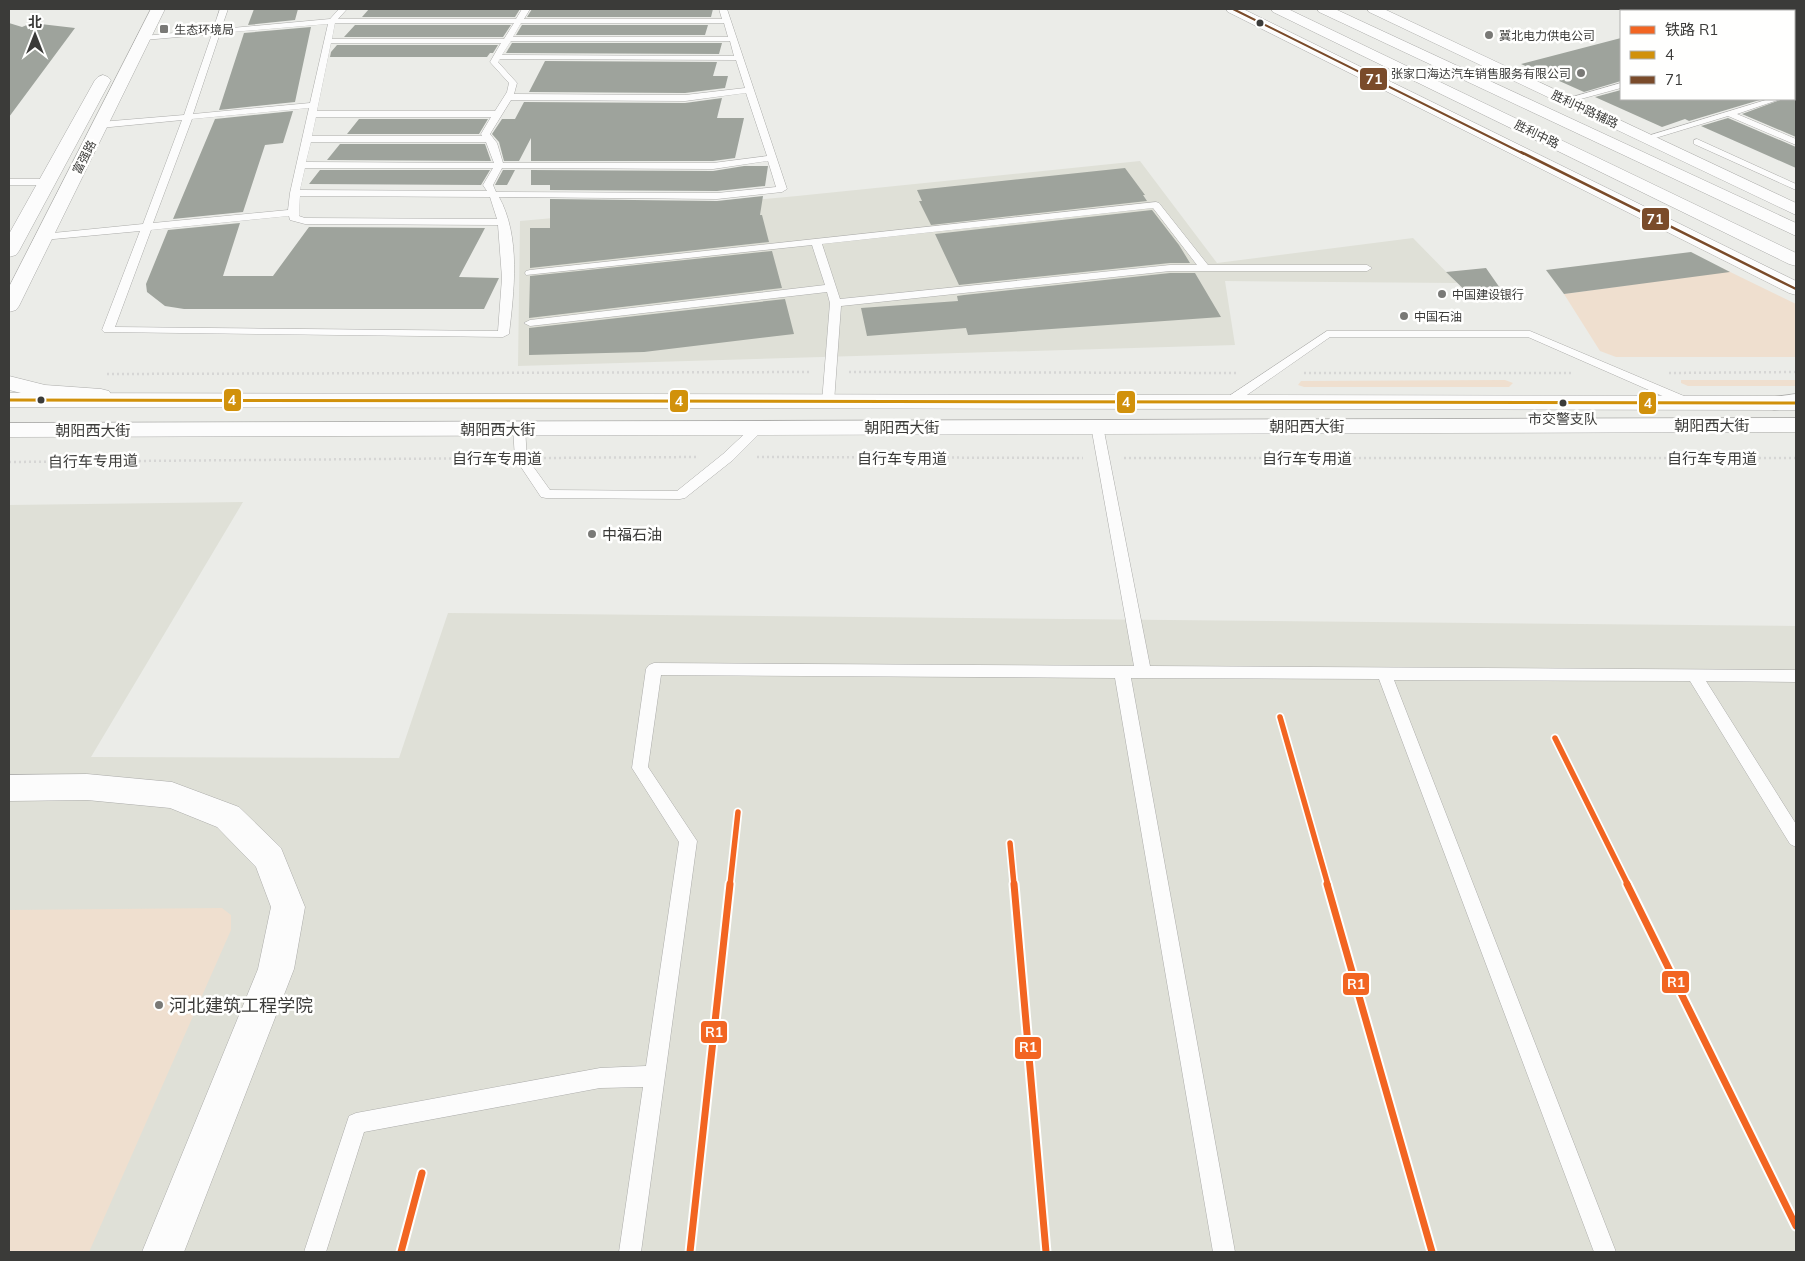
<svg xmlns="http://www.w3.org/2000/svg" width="1805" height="1261" viewBox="0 0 1805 1261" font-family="Mulish,'Noto Sans SC',sans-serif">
	<rect width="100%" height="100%" fill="#ebece8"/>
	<!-- built -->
	<path fill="#dfe0d7" d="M1140,161L1217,263L1413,238L1457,283L1225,281L1235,345L518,366L520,221L797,196Z
		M243,502L91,757L399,758L448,613L1796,626V1252H9V505Z"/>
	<!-- green -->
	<path fill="#efdfcf" d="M1722,268L1796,304V357H1616L1600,351L1564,294L1701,275Z
		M1505,380L1513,383L1509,387H1304L1298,385L1301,381Z
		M1681,380H1796V386H1688L1681,383Z
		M222,908L231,915V930L89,1252H9V910Z"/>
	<!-- building -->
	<path fill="#9ea39c" d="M254,9H298L295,20L248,25Z
		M369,9H520L515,17H362Z
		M532,9H713L711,17H527Z
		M9,23L22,27L32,23L75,28L9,117Z
		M355,25H511L503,37H344Z
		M522,25H708L705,35H516Z
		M311,27L295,102L219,110L244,33Z
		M1621,38V81L1584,92L1521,64Z
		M512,43H722L719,54L506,53Z
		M337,45H498L493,53H490L487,57H330L331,52Z
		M545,61L717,62L713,76H728L725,88L685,93L529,92Z
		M1621,90V99H1763L1689,121L1685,119L1662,127L1595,97Z
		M722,98L717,118H744L735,158L713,161H531V138L519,161H504L499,142L492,134L502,119H515L524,102L685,103Z
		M1783,99L1796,100V137L1742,114Z
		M293,111L283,143L265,145L243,212L173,219L215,119Z
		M1728,118L1796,147V168L1701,126Z
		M359,119H488L479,134H347Z
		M340,144H485L491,161L327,160Z
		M744,166H768L765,186L717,191L550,190V185H531V170L713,171Z
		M1125,168L1145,195H1143L1147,201L931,225L919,201H922L917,190Z
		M320,170H490L481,185L309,184Z
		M503,170H515L507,185H495Z
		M763,196L760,215H762L769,242L530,268V228H550V199L717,201Z
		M1152,210L1179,245L1190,263H1170L959,285L935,234Z
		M240,223L223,276H273L309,227L485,228L459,277L499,278L484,309H184L165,306L147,292L146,284L168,230Z
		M772,251L782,288L529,318L530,276Z
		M1691,252L1730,272L1564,294L1546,270Z
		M1486,268L1509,301H1476L1446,272Z
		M1170,273H1195L1221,317L968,335L966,328L867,336L861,308L958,301L957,296L964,295Z
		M785,299L794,334L644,352L529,355V328Z"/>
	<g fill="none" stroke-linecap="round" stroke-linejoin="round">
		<!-- lane casing -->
		<g stroke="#acacaa" stroke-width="1">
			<path id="lane" d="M220,9H228L221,29L330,19L339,9H347L338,19H516L522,9H530L524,19H722L719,9H727L787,189L782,192L717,199L499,197C521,237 514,291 509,334L503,337L104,332L102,330L140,231L43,240L38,237L43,234L143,224L182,120L100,128L96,125L100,122L184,115L212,34L144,40L140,38L144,36L213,29ZM335,23H514L504,39H332ZM521,23H724L728,37H513ZM328,24L310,103L193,114L220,33ZM511,41H730L734,56L502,55ZM331,43H501L490,62L509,83L507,92L495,111H317ZM500,59L736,60L745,88L685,95L514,94L517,83L498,62ZM746,93L767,156L713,163H503L497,143L490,134L511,100L685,101ZM309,108L290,193L288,210L153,223L192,119ZM316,117H491L481,134L482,136H312ZM311,142H486L494,163L306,162ZM768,161L776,187L717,193L496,192L493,185L502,168L713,169ZM305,168H493L483,185L487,191L300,190ZM300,196L490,197L497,219L305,218L299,216ZM289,216L290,220L305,224L498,225L502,278L498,331L115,327L151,230Z
				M1621,83V88L1566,103L1562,100Z
				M1769,99H1781L1737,114L1796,139V145L1728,116L1649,140H1643L1641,138Z
				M1697,139L1796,184V190L1694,144V140Z
				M9,179H47L52,182L47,185H9Z
				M1156,202L1159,203L1208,265H1367L1372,268L1367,271H1170L841,306L834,402L828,406L822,402L830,303L827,292L530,326L524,323L530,320L825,285L812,245L526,275L525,273L526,271L530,270ZM1153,208L1197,265H1170L840,299L822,244Z
				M1327,331H1530L1691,399L1693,402L1687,406L1683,405L1528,337H1330L1234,404H1226L1224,401L1226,398Z
				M1097,422L1103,426L1150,666L1796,670V682L1706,681L1796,824V847L1790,844L1690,681L1394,680L1616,1252H1594L1379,679L1131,678L1235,1252H1213L1115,678L661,675L648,767L697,841L641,1252H619L643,1087L600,1088L364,1132L326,1252H304L349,1116L356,1113L600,1068L646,1066L679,842L632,768L646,669L649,665L654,663L1134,666L1091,426Z
				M758,424L764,428L762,431L733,460L685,498L680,499L546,498L541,497L515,458L513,429L519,425L525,429L527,458L550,490L677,491L723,454L754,425Z"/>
		</g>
		<!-- street casing -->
		<g stroke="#acacaa" stroke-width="1">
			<path id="street" d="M1796,88V98L1794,99V89Z
				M87,774L172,782L239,807L281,848L305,907L294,969L184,1252H142L258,969L271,907L256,867L217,827L170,808L87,800L9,801V775Z"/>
		</g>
		<!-- secondary casing -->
		<g stroke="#acacaa" stroke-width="1">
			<path id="secondary" d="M151,9H165L19,306L16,310L9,312V287Z
				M1226,9H1243L1796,281V295L1789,293L1228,12Z
				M1367,9H1384L1796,203V215L1369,12Z
				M103,75L108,77L111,80L19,251L16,255L9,257V234L95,80L98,77Z
				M9,376L45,385L101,389L109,391L112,396L109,401L101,403L45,399L9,390Z"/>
		</g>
		<!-- primary casing -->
		<g stroke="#acacaa" stroke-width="1">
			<path id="primary" d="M9,393L1796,396V410L9,407Z
				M1796,418V432L9,437V423Z"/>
		</g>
		<!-- highway casing -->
		<g stroke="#acacaa" stroke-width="1">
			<path id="highway" d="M1271,9H1288L1796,253V266L1789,264L1273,12Z
				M1317,9H1335L1796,223V236L1319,12Z
				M1796,394V408L1774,410L1766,408L1763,403L1766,398Z"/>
		</g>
		<!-- path -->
		<path stroke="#d6d6d5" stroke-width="2.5" stroke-dasharray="2 3" stroke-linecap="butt" d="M849,372L1236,373
			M1304,373H1571
			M1669,373L1796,372
			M107,374L811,372
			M757,457L1083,458
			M544,458L696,457
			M1124,458H1796
			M9,462L501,458"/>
		<!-- lane -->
		<use href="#lane" fill="#fcfcfc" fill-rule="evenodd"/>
		<!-- street -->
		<use href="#street" fill="#fcfcfc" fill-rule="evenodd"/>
		<!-- secondary -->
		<use href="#secondary" fill="#fcfcfc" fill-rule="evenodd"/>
		<!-- primary -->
		<use href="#primary" fill="#fcfcfc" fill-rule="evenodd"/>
		<!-- highway -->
		<use href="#highway" fill="#fcfcfc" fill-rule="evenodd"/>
		<!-- bus-1 casing -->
		<g stroke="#fffffe" stroke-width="6">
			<path id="bus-1" d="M9,400L1796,403"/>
		</g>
		<!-- bus-2-far1 casing -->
		<g stroke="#fffffe" stroke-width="4">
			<path id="bus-2-far1" d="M1233,9L1524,154"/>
		</g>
		<!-- bus-2 casing -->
		<g stroke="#fffffe" stroke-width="5">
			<path id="bus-2" d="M1521,152L1796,289"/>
		</g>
		<!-- bus-1 -->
		<use href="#bus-1" stroke="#d1910b" stroke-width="3"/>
		<!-- bus-2-far1 -->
		<use href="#bus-2-far1" stroke="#7a4b2a" stroke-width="2"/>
		<!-- bus-2 -->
		<use href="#bus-2" stroke="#7a4b2a" stroke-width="2.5"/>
		<!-- rail-1-far1 casing -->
		<g stroke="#fffffe" stroke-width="9">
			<path id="rail-1-far1" d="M1280,717L1328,885
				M1555,738L1628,885
				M1010,843L1014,885
				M730,885L738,812"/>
		</g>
		<!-- rail-1 casing -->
		<g stroke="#fffffe" stroke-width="11">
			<path id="rail-1" d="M1014,884L1046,1252
				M1327,884L1432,1252
				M1627,884L1796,1226
				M401,1252L422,1173
				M690,1252L730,884"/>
		</g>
		<!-- rail-1-far1 -->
		<use href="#rail-1-far1" stroke="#f26522" stroke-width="5.5"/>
		<!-- rail-1 -->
		<use href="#rail-1" stroke="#f26522" stroke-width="7"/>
	</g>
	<!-- markers -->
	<g fill="#3b3b39" stroke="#fffffe" stroke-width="2">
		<circle cx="1260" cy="23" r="4.5"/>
		<circle cx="41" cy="400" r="4.5"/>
		<circle cx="1563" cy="403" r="4.5"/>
	</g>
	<g fill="#797976" stroke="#fffffe" stroke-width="2">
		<rect x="159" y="24" width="10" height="10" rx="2.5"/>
		<circle cx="1489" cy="35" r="5"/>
		<circle cx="1581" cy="73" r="5"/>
		<circle cx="1442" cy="294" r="5"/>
		<circle cx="1404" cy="316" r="5"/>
		<circle cx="592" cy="534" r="5"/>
		<circle cx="159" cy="1005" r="5"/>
	</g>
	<g text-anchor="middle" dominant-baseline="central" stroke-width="5" stroke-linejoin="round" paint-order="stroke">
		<!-- far-poi labels -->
		<g font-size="12" fill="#3b3b39" stroke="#fffffe" text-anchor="start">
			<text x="174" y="29">生态环境局</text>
			<text x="1499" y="35">冀北电力供电公司</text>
			<text x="1571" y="73" text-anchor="end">张家口海达汽车销售服务有限公司</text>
			<text x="1452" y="294">中国建设银行</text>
			<text x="1414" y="316">中国石油</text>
		</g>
		<!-- far-street labels -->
		<g font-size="12" fill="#3b3b39" stroke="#fffffe">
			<text transform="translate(1585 109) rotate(25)">胜利中路辅路</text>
			<text transform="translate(1537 134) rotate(26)">胜利中路</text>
			<text transform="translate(84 157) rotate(-63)">富强路</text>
		</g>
		<!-- bus labels -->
		<g font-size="14" fill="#3b3b39" stroke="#fffffe">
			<text x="1563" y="419">市交警支队</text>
		</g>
		<!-- street labels -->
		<g font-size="15" fill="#3b3b39" stroke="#fffffe">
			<text x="1712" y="425">朝阳西大街</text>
			<text x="1307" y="426">朝阳西大街</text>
			<text x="902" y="427">朝阳西大街</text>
			<text x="498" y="429">朝阳西大街</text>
			<text x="93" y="430">朝阳西大街</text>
			<text x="497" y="458">自行车专用道</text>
			<text x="902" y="458">自行车专用道</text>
			<text x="1307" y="458">自行车专用道</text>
			<text x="1712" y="458">自行车专用道</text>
			<text transform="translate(93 461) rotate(-1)">自行车专用道</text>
		</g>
		<!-- poi labels -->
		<g font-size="15" fill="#3b3b39" stroke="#fffffe" text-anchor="start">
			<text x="602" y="534">中福石油</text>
		</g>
		<!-- near-poi labels -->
		<g font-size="18" fill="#3b3b39" stroke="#fffffe" text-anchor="start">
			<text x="169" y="1005">河北建筑工程学院</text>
		</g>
	</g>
	<g stroke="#fffffe" stroke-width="2">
		<rect x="1359" y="67" width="29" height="24" rx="5" fill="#7a4b2a"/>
		<rect x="1641" y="207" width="29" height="24" rx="5" fill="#7a4b2a"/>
		<rect x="223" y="388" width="19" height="24" rx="5" fill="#d1910b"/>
		<rect x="669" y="389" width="20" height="24" rx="5" fill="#d1910b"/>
		<rect x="1116" y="390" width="20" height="24" rx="5" fill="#d1910b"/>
		<rect x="1638" y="391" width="19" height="24" rx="5" fill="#d1910b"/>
		<rect x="1661" y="970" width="29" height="24" rx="5" fill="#f26522"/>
		<rect x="1342" y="972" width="28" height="24" rx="5" fill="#f26522"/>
		<rect x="700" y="1020" width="28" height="24" rx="5" fill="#f26522"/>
		<rect x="1014" y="1036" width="28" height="24" rx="5" fill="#f26522"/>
	</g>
	<g font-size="14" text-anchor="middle" font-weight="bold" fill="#fff">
		<text x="1374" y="84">71</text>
		<text x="1655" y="224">71</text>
		<text x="232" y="405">4</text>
		<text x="679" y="406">4</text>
		<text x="1126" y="407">4</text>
		<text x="1648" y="408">4</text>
		<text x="1676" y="987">R1</text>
		<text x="1356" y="989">R1</text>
		<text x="714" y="1037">R1</text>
		<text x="1028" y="1052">R1</text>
	</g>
	<!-- border -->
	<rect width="1805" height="1261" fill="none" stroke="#3b3b39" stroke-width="20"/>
	<!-- legend -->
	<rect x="1620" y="10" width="175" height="90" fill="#fffffe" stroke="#b1b1af"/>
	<rect x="1630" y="26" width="25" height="8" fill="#f26522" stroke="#b1b1af"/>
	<text x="1665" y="35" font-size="15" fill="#3b3b39">铁路 R1</text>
	<rect x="1630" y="51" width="25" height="8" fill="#d1910b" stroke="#b1b1af"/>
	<text x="1665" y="60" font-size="15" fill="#3b3b39">4</text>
	<rect x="1630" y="76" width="25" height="8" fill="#7a4b2a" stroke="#b1b1af"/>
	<text x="1665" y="85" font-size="15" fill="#3b3b39">71</text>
	<!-- north arrow -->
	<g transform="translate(35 35)" stroke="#fffffe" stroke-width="4" paint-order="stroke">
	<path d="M0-4L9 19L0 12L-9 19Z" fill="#3b3b39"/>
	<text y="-8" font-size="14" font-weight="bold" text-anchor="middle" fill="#3b3b39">北</text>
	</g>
</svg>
